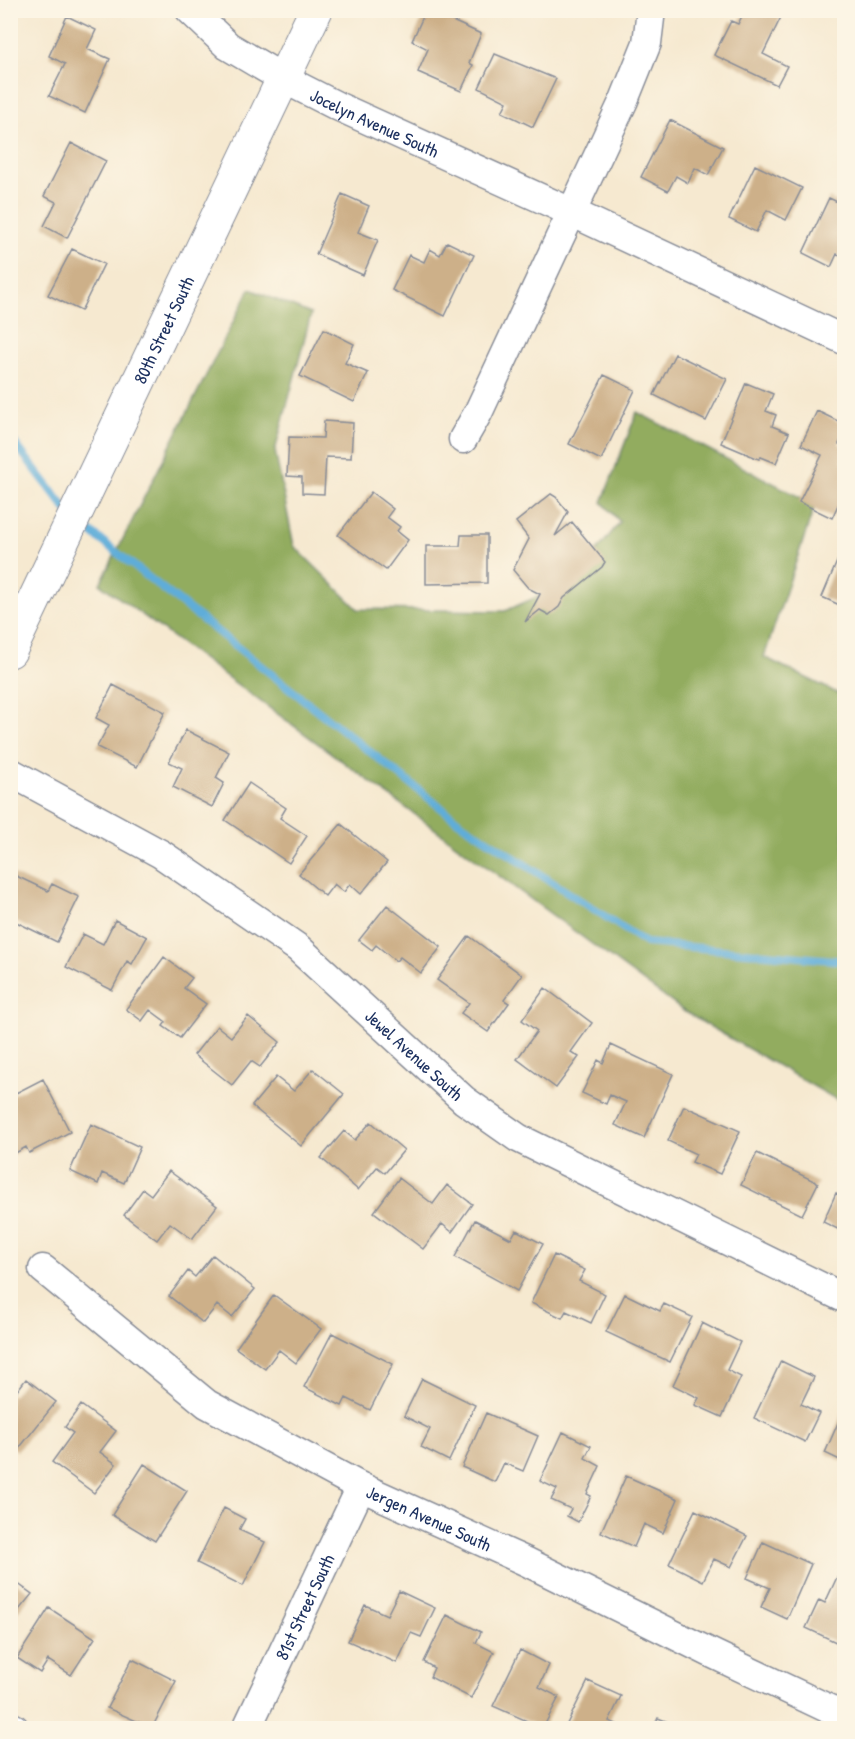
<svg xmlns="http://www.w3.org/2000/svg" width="855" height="1739" viewBox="0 0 855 1739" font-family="'Patrick Hand',sans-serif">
	<rect width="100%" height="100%" fill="#fcf5e5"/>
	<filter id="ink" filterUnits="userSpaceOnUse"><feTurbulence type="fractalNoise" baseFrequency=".0167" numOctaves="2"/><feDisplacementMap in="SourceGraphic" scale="12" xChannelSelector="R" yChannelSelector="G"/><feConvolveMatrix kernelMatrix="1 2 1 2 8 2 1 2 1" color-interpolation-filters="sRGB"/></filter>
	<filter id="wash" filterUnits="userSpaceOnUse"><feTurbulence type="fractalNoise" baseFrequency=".008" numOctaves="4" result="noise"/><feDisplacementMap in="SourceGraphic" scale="24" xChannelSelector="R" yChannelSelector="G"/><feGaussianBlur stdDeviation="1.35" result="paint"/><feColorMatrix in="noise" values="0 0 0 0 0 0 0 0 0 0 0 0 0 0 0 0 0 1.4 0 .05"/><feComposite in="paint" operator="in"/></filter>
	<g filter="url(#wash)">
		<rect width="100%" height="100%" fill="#f6e9d0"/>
		<!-- forest -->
		<path fill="#92ac5f" stroke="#566e5e" stroke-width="1.5" d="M250,289L311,314L275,451L294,546L358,609L505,611L573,581L620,522L602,502L637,412L815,505L764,657L839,694L844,687V1104L685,1012L100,584Z"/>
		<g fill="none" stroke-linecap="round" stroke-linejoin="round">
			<!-- stream -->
			<path stroke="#5fadd9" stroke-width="8" d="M10,437L69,513
				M78,522L458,821L646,943L844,961"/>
		</g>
		<g id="blocks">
			<!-- building -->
			<path fill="#cdb089" d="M426,10H441L448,13L446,18L481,34L469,63L473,65L461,91L418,72L428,49L412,41Z
				M745,10L784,11L763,54L787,66L777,85L714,55L731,21L738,24Z
				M67,16L96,30L87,49L110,59L85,113L49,96L65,64L49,56Z
				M495,54L556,79L533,127L502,112L507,102L479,88Z
				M670,120L723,147L708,175L695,168L688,183L676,176L668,191L641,177Z
				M71,143L106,161L67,238L44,226L56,202L44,196Z
				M755,165L802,188L786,220L767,210L756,232L729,219Z
				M342,194L369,206L358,232L378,240L363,275L316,254Z
				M829,198L844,205V257L837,254L831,267L803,253Z
				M447,242L474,255L445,316L392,290L409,255L424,262L430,249L440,255Z
				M72,249L104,264L81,311L48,295Z
				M324,329L354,344L345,363L368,373L354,402L300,376Z
				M675,354L727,379L706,421L654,395Z
				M604,375L635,390L601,460L569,444Z
				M746,383L773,394L766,411L776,415L772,426L789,433L776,463L761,457L759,459L721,443Z
				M817,411L844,424V433L839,444L844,446V456L842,461L844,462V492L832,518L799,502L822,455L801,445Z
				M324,421L353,423L351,458L326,457L324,494L302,493V477L287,476L289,437L323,438Z
				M371,492L393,509L387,517L400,527L397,531L408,540L386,570L338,535Z
				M551,494L556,497L568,512L555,536L572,522L605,562L602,567L564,598L559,607L549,615L540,610L525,622L540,594L528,588L513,570L529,539L516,522Z
				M461,535H487V583L426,584V546H460Z
				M844,545V607L822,597Z
				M113,685L165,712L137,767L97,747L109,725L96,718Z
				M186,730L229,752L216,778L224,783L212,807L173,787L182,768L169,762Z
				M249,783L286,808L280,818L307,836L289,863L225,820Z
				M341,824L387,862L361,894L350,884L344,892L334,884L325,896L299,874Z
				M10,873L48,891L52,884L79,897L57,942L10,919Z
				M387,905L441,947L421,973L400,957L396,961L376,945L372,950L359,940Z
				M115,920L147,937L132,964L127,961L112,990L66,967L83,934L103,944Z
				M469,936L522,975L504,1000L509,1003L488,1032L461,1013L469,1003L437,980Z
				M164,957L192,978L184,988L206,1004L180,1038L163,1026L166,1022L150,1010L142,1021L126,1009Z
				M545,988L592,1023L571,1052L579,1057L556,1088L517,1059L537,1031L522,1020Z
				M248,1016L280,1042L260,1067L251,1061L232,1085L194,1055L217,1026L231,1037Z
				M611,1045L673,1074L644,1138L615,1125L626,1102L610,1095L606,1104L582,1093L598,1060L603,1063Z
				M313,1069L344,1094L301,1146L252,1106L276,1077L294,1091Z
				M43,1079L70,1132L29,1153L26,1147L10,1156V1096Z
				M684,1106L740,1131L720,1174L692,1162L696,1154L668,1141Z
				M371,1122L404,1150L385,1173L377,1167L358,1190L321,1158L344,1131L355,1140Z
				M91,1124L140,1147L124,1183L102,1173L98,1184L70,1171Z
				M757,1153L818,1183L802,1215L741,1185Z
				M169,1171L217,1206L192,1239L170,1223L157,1240L124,1215L143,1189L151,1195Z
				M399,1178L433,1204L447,1185L472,1204L452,1232L442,1224L423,1249L374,1212Z
				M836,1193L844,1197V1232L823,1222Z
				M475,1220L511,1239L516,1230L543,1244L517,1291L455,1257Z
				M213,1255L255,1289L232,1317L217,1305L203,1323L169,1296L188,1271L195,1277Z
				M554,1255L585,1270L579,1281L605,1294L591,1323L566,1311L562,1318L531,1303Z
				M625,1294L660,1311L664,1304L692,1317L670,1362L606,1332Z
				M274,1295L321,1329L296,1363L279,1350L265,1369L236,1348Z
				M702,1323L740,1342L727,1370L741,1377L722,1417L695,1405L699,1398L673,1385Z
				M332,1333L393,1364L370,1410L346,1398L342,1406L304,1387Z
				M781,1361L814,1377L801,1404L819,1413L805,1442L754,1418Z
				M26,1379L56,1402L17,1451L10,1446V1394L13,1396Z
				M422,1379L475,1405L449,1461L421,1447L430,1429L404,1416Z
				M81,1405L116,1431L100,1452L116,1464L94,1493L52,1462L73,1433L65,1427Z
				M844,1409V1462L825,1453Z
				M486,1413L538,1436L523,1471L504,1463L495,1482L462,1467Z
				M563,1432L591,1446L585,1458L600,1466L587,1494L591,1496L578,1522L567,1516L571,1509L551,1500L557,1489L540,1481Z
				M144,1464L187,1491L155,1541L112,1515Z
				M626,1476L678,1499L663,1533L644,1524L634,1547L601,1532Z
				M224,1508L245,1519L239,1530L265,1542L243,1586L197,1563Z
				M695,1510L747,1536L731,1567L714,1559L703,1581L669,1564Z
				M763,1542L811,1564L787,1619L761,1607L770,1588L747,1578Z
				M838,1575L844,1578V1634L840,1644L806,1628L819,1600L825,1603Z
				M10,1578L32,1594L10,1621Z
				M399,1591L435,1608L421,1637L411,1633L397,1663L348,1641L365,1605L387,1615Z
				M49,1608L95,1638L71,1675L48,1660L40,1673L17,1658Z
				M447,1615L481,1632L476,1643L494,1652L471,1698L430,1677L434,1668L424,1662Z
				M520,1650L549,1665L539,1687L559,1697L543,1728L493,1706Z
				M132,1659L176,1681L152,1728L107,1708Z
				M588,1681L621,1696L609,1721L626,1728H565Z
				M658,1718L683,1728H653Z"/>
		</g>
	</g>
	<g filter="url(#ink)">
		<use href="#blocks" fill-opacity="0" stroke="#888c97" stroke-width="1.5"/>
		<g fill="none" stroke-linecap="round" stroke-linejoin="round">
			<!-- minor casing -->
			<g stroke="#888c97" stroke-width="31">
				<g id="minor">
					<path id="s1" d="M190,10L228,46L284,79L337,106L571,212L844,340"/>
					<path d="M463,439L478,413L624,100L647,43L651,10"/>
					<path id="s2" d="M10,772L161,854L298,948L464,1100L518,1138L844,1298"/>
					<path id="s3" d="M43,1269L207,1404L361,1487L527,1562L713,1654L844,1716"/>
					<path d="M10,1726L14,1728"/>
					<path id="s4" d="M247,1728L361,1487"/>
				</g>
			</g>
			<!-- secondary casing -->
			<g stroke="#888c97" stroke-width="35">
				<g id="secondary">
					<path id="s5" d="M10,651L316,10"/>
				</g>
			</g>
			<!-- minor -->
			<use href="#minor" stroke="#fff" stroke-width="28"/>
			<!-- secondary -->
			<use href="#secondary" stroke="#fff" stroke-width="33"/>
		</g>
	</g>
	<g text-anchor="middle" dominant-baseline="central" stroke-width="4.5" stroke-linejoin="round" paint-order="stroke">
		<!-- street labels -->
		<g font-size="18" fill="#1b2f5e" stroke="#fcf5e5">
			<text stroke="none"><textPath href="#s1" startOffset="218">Jocelyn Avenue South</textPath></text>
			<text stroke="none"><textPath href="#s5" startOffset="356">80th Street South</textPath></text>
			<text stroke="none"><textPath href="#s2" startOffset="496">Jewel Avenue South</textPath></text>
			<text stroke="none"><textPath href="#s3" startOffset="462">Jergen Avenue South</textPath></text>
			<text stroke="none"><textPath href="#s4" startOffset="134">81st Street South</textPath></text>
		</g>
	</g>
	<!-- margin -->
	<rect width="855" height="1739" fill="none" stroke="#fcf5e5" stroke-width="36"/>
</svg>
